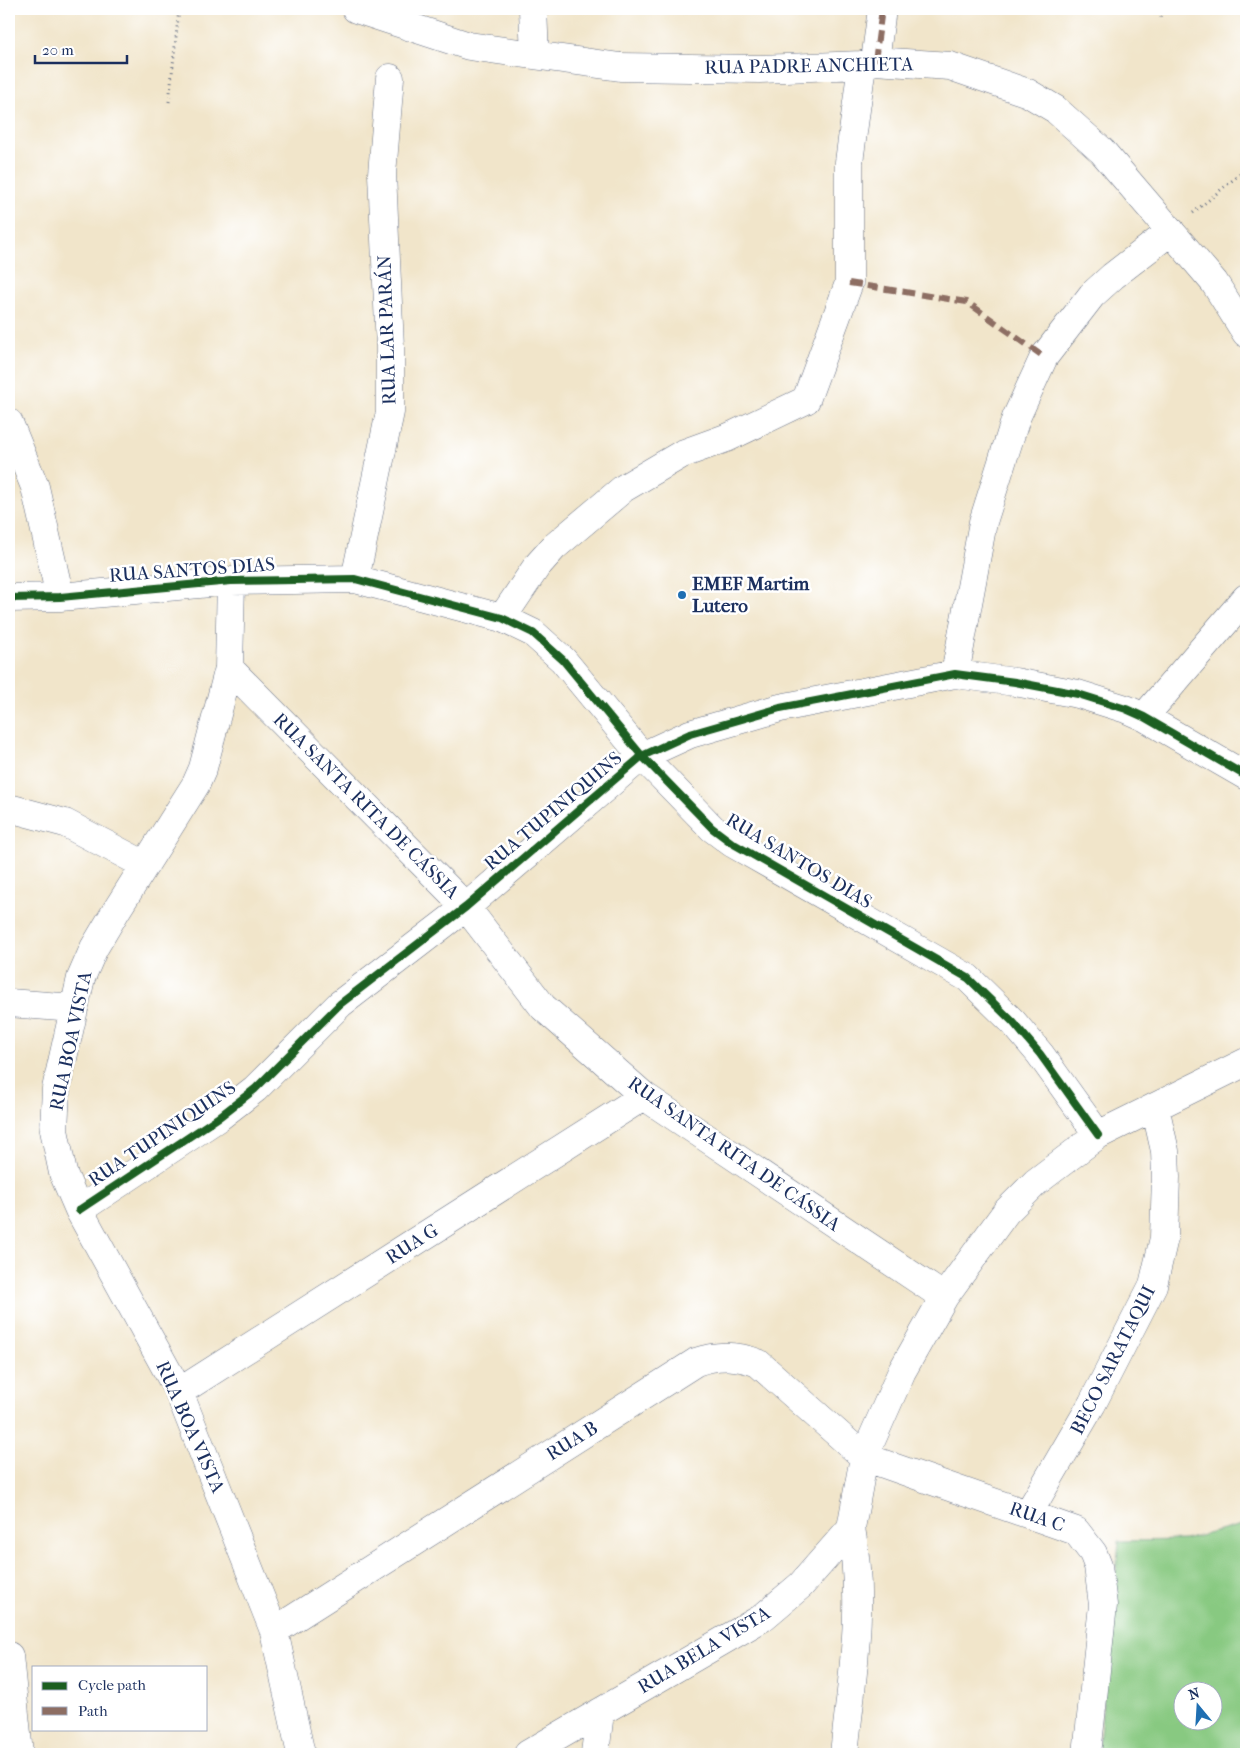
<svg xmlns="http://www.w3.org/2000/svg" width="1255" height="1763" viewBox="0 0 1255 1763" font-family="'IM FELL French Canon',serif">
	<rect width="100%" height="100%" fill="#fff"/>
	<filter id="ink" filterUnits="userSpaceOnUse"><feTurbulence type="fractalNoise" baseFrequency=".02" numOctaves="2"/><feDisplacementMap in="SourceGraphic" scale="10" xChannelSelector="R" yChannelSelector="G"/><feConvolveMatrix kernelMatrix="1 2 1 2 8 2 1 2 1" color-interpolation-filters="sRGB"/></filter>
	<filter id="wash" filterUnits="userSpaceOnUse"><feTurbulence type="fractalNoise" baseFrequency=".0096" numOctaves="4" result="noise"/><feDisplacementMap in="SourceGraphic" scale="20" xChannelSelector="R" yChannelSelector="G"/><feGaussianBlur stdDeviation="1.12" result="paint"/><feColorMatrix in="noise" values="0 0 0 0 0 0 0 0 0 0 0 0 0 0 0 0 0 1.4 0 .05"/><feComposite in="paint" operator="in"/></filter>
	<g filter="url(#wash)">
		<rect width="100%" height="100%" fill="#f1e5ca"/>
		<!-- green -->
		<path fill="#88c981" stroke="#527c70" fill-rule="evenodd" d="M1246,1524V1754H1098L1119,1541L1184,1540ZM1182,1690H1212V1720H1182Z"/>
	</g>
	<g filter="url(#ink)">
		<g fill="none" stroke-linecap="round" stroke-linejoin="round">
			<!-- street casing -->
			<g stroke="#666f84" stroke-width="29">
				<path id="street" d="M356,9L469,46L620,67L760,69L862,65L875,61L950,66L1028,93L1055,109L1102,151L1214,282L1246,333
					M533,9L535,55
					M875,61L882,9
					M9,423L35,487L60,597
					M355,579L390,412V347L382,174L390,78
					M231,581L229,668L203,768L196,784L116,911L94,948L81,978L56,1089L54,1130L63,1173L79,1210L179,1392L274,1631L301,1754
					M9,598L60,597L231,581L355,579L502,618L533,633L563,660L642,756L712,828L732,843L968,978L1013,1022L1040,1054L1098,1135
					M502,618L537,566L554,547L624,488L682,454L729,437L806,400L849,283V162L862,65
					M229,668L466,907L543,1007L644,1096L944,1297
					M955,674L983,522L1016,418L1044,357L1092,295L1113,276L1171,231
					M1144,717L1246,598
					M9,808L65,823L145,865
					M9,1003L74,1008
					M79,1210L219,1117L255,1089L340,1004L466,907L642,756L690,734L780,708L955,674L1015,682L1078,694L1126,709L1144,717L1246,776
					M179,1392L644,1096
					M1028,1514L1092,1404L1153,1285L1164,1238L1166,1177L1165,1151L1155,1107
					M274,1631L696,1362C718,1354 737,1355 758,1363L864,1457L1076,1531L1093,1553L1098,1566L1103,1605L1087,1754
					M9,1656L19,1754
					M528,1754L762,1618L801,1585L851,1528L864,1457L902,1371L944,1297L1006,1212L1036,1182L1098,1135L1246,1062
					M595,1754L600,1712
					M844,1754C852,1678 865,1604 851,1528"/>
			</g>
			<!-- path -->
			<path stroke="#666f84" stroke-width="3" stroke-dasharray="1 4" stroke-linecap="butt" d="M1154,9L1161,17
				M169,102L179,9
				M1193,213L1246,169"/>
			<!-- street -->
			<use href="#street" stroke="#fff" stroke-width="28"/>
			<!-- quiet -->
			<path stroke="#8d6e63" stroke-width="6" stroke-dasharray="12 6" stroke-linecap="butt" d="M875,61L882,9
				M849,283L967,302L1044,357"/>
			<!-- cycleway casing -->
			<g stroke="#fff" stroke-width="11">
				<path id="cycleway" d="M9,598L60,597L231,581L355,579L502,618L533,633L563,660L642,756L712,828L732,843L968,978L1013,1022L1040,1054L1098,1135
					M79,1210L219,1117L255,1089L340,1004L466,907L642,756L690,734L780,708L955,674L1015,682L1078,694L1126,709L1144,717L1246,776"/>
			</g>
			<!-- cycleway -->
			<use href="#cycleway" stroke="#1b5e20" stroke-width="8"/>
		</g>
	</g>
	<!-- markers -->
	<circle fill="#1f6fb2" stroke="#fff" stroke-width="2" cx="682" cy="595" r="5"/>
	<g text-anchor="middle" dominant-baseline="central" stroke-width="5" stroke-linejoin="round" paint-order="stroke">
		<!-- street labels -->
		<g font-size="19" fill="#1b2f5e" stroke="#fff">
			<text transform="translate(809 66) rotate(-1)">RUA PADRE ANCHIETA</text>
			<text transform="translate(387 330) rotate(-92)">RUA LAR PARÁN</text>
			<text transform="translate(192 570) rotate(-4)">RUA SANTOS DIAS</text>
			<text transform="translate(366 806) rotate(45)">RUA SANTA RITA DE CÁSSIA</text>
			<text transform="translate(553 811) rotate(-40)">RUA TUPINIQUINS</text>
			<text transform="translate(799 861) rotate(31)">RUA SANTOS DIAS</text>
			<text transform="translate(71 1041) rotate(-78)">RUA BOA VISTA</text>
			<text transform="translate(162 1134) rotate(-34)">RUA TUPINIQUINS</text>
			<text transform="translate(734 1154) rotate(35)">RUA SANTA RITA DE CÁSSIA</text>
			<text transform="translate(412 1244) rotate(-33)">RUA G</text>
			<text transform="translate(1113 1360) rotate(-63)">BECO SARATAQUI</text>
			<text transform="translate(190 1427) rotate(66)">RUA BOA VISTA</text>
			<text transform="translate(572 1441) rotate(-32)">RUA B</text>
			<text transform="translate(1037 1517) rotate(19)">RUA C</text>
			<text transform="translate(704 1650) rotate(-31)">RUA BELA VISTA</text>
		</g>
		<!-- poi labels -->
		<g font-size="19" font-weight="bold" fill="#1b2f5e" stroke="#fff" text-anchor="start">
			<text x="692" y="584">EMEF Martim<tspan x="692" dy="22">Lutero</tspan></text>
		</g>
	</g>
	<!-- margin -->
	<rect width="1255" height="1763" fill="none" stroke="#fff" stroke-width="30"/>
	<!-- legend -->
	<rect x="32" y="1666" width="175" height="65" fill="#ffffff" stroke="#a4acbf"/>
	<rect x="42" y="1682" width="25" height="8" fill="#1b5e20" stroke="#a4acbf"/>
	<text x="78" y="1690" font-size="15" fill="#1b2f5e">Cycle path</text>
	<rect x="42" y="1707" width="25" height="8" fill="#8d6e63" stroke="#a4acbf"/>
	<text x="78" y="1716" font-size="15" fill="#1b2f5e">Path</text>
	<!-- north arrow -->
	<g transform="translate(1198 1706) rotate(342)"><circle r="24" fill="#ffffff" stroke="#a4acbf"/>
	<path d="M0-4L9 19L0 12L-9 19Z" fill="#1f6fb2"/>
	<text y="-8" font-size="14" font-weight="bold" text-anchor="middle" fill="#1b2f5e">N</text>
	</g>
	<!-- scale -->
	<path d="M35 55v8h92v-8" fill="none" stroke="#1b2f5e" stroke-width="2.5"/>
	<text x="42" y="55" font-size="15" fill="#1b2f5e" stroke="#ffffff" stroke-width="4" paint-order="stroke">20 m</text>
</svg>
